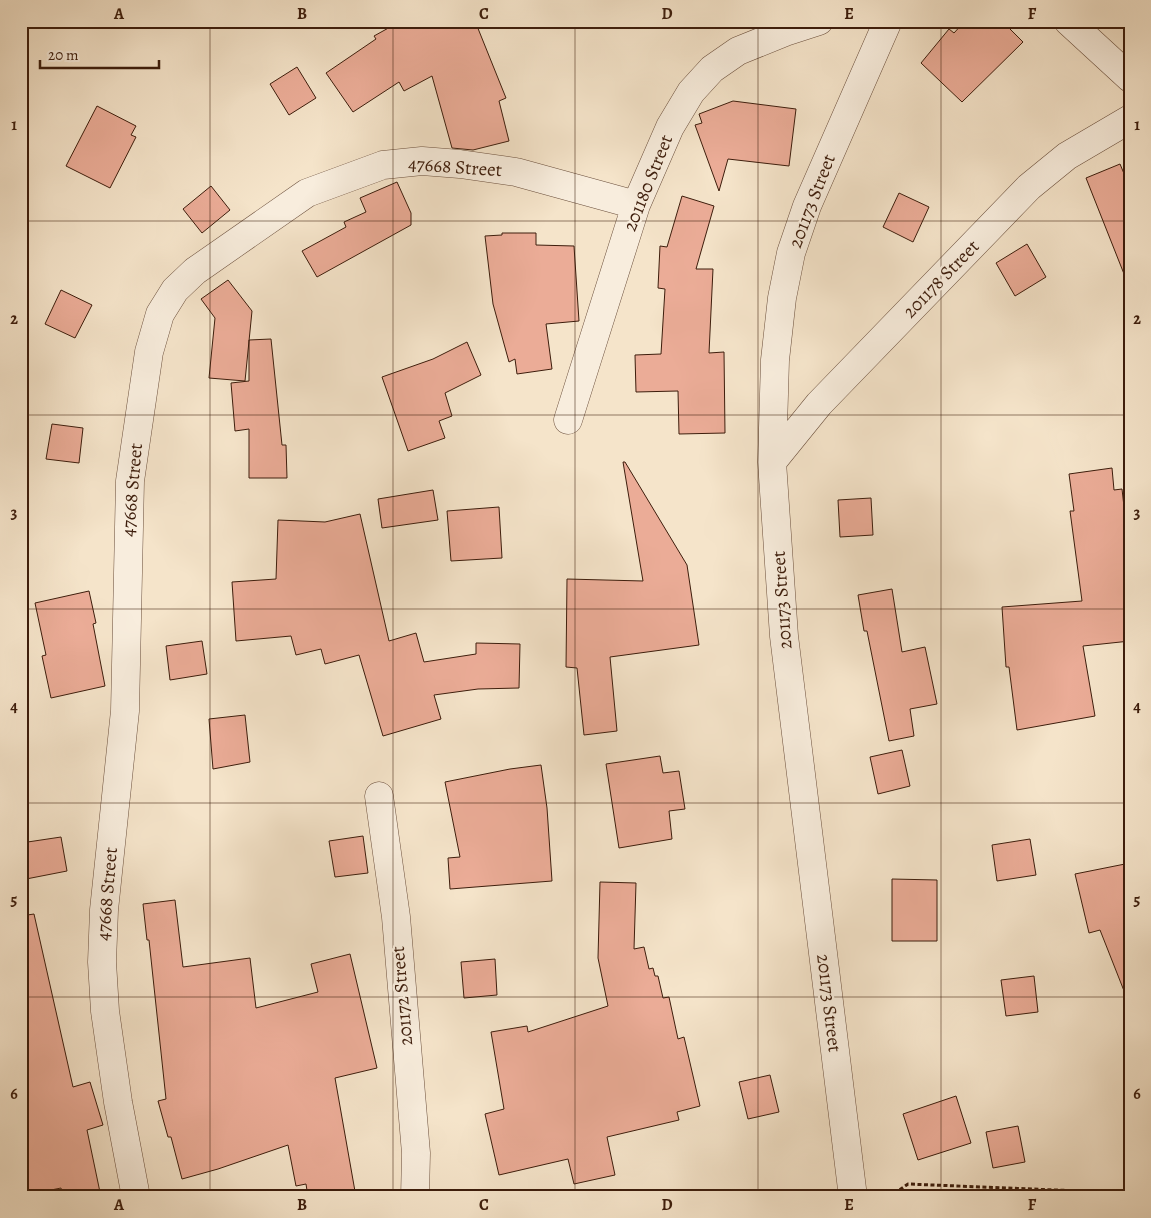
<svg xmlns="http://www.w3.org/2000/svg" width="1151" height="1218" viewBox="0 0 1151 1218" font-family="Alegreya,serif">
	<rect width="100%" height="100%" fill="#f5e4ca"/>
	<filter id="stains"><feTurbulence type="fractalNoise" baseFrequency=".004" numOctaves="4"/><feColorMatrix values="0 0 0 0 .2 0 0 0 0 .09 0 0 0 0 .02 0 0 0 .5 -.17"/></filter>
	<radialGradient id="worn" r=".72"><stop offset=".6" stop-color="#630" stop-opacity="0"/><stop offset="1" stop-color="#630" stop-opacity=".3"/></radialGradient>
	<!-- building -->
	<path fill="#ebac97" stroke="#3d1d0c" d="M401,21H475L506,98L499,101L509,141L473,150L452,148L432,76L404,91L399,82L353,112L326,73L376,39L374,36Z
		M965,21H1002L1023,42L962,102L921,63L949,29L954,33Z
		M297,67L316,98L289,115L270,84Z
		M733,101L796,109L789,166L728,159L719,191L695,125L702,123L699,114Z
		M97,106L136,126L131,135L136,137L110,188L66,166Z
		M1120,164L1130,188V283L1128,284L1086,178Z
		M397,182L411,213V225L317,277L302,251L346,227L344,222L366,212L360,198Z
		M211,186L230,210L202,233L183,209Z
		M899,193L929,207L913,242L883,227Z
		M682,196L714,206L696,269H713L709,353L724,352L725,433L679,434L678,391L636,392L635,355L661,354L665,289L658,288L660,246L667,247Z
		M502,233H536V245L574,246L579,321L546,324L552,369L517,374L515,359L509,362L493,304L485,236L502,235Z
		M1027,244L1046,277L1015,296L996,263Z
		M228,280L252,311L245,381L209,378L215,318L201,299Z
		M61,290L92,305L75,338L45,324Z
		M271,339L282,445H286L287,478H249V429L235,431L231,383L249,381V340Z
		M467,342L481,375L445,393L452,416L439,421L445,438L408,451L382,377L433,359Z
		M52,424L83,428L79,463L46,459Z
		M623,462H625L687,565L699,645L610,657L617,731L584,735L577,668L566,667L567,579L643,581Z
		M1112,468L1114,490L1122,489L1127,533L1130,566V641L1083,646L1095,716L1017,730L1009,667H1006L1002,607L1082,601L1070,511H1074L1069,474Z
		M433,490L438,520L382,528L378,499Z
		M871,498L873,535L840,537L838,500Z
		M499,507L502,558L451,561L447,511Z
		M360,514L389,641L416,633L424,662L476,654V643L520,644L519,688L478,689L434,695L441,719L383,736L359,655L325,664L321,649L296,655L291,636L236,641L232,582L276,579L278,520L325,522Z
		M892,589L902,652L925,647L937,704L910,709L914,736L889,741L867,631H864L858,595Z
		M89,591L96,623L93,624L105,686L51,698L42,656L46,655L35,603Z
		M202,641L207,674L170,680L166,646Z
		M245,715L250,762L213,769L209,719Z
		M902,750L910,786L878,794L870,757Z
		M660,756L663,773L679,771L685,809L669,811L672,839L619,848L606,764Z
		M541,765L547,808L552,881L450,889L448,858L460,857L445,782L510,769Z
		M363,836L368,873L335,877L329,841Z
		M61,837L67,871L21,880V843Z
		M1030,839L1036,875L997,881L992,845Z
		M1130,863V1001H1128L1100,930L1089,933L1075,874Z
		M892,879L937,880V941H892Z
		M600,882L636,883L634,949L644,947L649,969L653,968L655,976H658L663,998L669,997L678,1039L684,1037L700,1106L677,1112L679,1120L607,1137L615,1175L574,1184L568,1159L499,1175L485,1114L504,1109L491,1032L527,1026L528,1032L608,1006L598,958Z
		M175,900L183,967L250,958L256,1008L318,992L311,964L350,954L377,1068L335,1078L356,1197H308L306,1184L296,1186L288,1145L218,1169L182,1179L171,1137H168L158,1101L166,1099L149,940H147L143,904Z
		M34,914L73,1087L90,1082L103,1125L87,1130L101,1197H63L61,1188L21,1196V916Z
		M495,959L497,995L464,998L461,962Z
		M1034,976L1038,1012L1006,1016L1001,980Z
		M770,1075L779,1112L748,1119L739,1082Z
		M956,1096L971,1143L918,1160L903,1114Z
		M1018,1126L1025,1162L993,1168L986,1132Z"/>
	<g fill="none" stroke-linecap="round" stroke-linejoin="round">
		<!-- minor casing -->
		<g stroke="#6b4f3c" stroke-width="29">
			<path id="minor" d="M1068,21L1130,78
				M568,420L636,205L670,127L691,92L712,69L738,51L785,32L819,21
				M772,462L819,404L1029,187L1067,156L1130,119
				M379,796L396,917L416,1153L415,1197
				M136,1197L118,1102L105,1011L102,962L104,910L125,711L130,481L149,352L160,314L175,290L195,271L307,193L383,165L422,161L460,164L516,172L636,205
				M853,1197L784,636L772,462L775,360L782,298L791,253L807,206L888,21"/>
		</g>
		<!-- path -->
		<path stroke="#3d1d0c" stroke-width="3" stroke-dasharray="4 2.5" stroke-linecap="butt" d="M889,1197L908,1184L1130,1193"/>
		<!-- minor -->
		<use href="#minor" stroke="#f8eddd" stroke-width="28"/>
	</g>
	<!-- grid -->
	<path fill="none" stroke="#3d1d0c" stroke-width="1" stroke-opacity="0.55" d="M210,21V1197M393,21V1197M575,21V1197M758,21V1197M941,21V1197M21,221H1130M21,415H1130M21,609H1130M21,803H1130M21,997H1130"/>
	<g text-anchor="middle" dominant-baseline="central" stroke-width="4.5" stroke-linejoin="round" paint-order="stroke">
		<!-- street labels -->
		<g font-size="19" fill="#3d1d0c" stroke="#f8eddd">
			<text transform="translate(455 167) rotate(4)">47668 Street</text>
			<text transform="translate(648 183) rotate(-68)">201180 Street</text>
			<text transform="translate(812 201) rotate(-69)">201173 Street</text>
			<text transform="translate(941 279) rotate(-46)">201178 Street</text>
			<text transform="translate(132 490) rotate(-85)">47668 Street</text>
			<text transform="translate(782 600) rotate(-94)">201173 Street</text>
			<text transform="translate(107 894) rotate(-85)">47668 Street</text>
			<text transform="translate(402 996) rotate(-95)">201172 Street</text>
			<text transform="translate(829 1003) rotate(83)">201173 Street</text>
		</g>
	</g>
	<!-- margin -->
	<rect width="1151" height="1218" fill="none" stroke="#f5e4ca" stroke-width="55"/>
	<!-- scale -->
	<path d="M40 60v8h119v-8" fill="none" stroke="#3d1d0c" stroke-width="2.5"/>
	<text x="48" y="60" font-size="15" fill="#3d1d0c" stroke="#f8eddd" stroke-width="4" paint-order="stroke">20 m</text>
	<rect x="28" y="28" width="1096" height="1162" fill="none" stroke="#3d1d0c" stroke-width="2"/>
	<g font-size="16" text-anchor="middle" font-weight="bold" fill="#3d1d0c">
		<text x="119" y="19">A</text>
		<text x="302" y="19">B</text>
		<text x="484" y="19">C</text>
		<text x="667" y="19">D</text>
		<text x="849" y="19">E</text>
		<text x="1032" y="19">F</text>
		<text x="14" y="130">1</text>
		<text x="1137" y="130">1</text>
		<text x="14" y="324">2</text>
		<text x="1137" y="324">2</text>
		<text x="14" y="518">3</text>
		<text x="1137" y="518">3</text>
		<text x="14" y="712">4</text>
		<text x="1137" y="712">4</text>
		<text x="14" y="905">5</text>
		<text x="1137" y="905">5</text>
		<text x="14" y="1099">6</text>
		<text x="1137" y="1099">6</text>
		<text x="119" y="1210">A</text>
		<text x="302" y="1210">B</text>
		<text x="484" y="1210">C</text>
		<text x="667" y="1210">D</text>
		<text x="849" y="1210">E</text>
		<text x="1032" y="1210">F</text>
	</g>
	<rect width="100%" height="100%" filter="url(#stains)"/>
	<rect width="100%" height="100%" fill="url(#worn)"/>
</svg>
